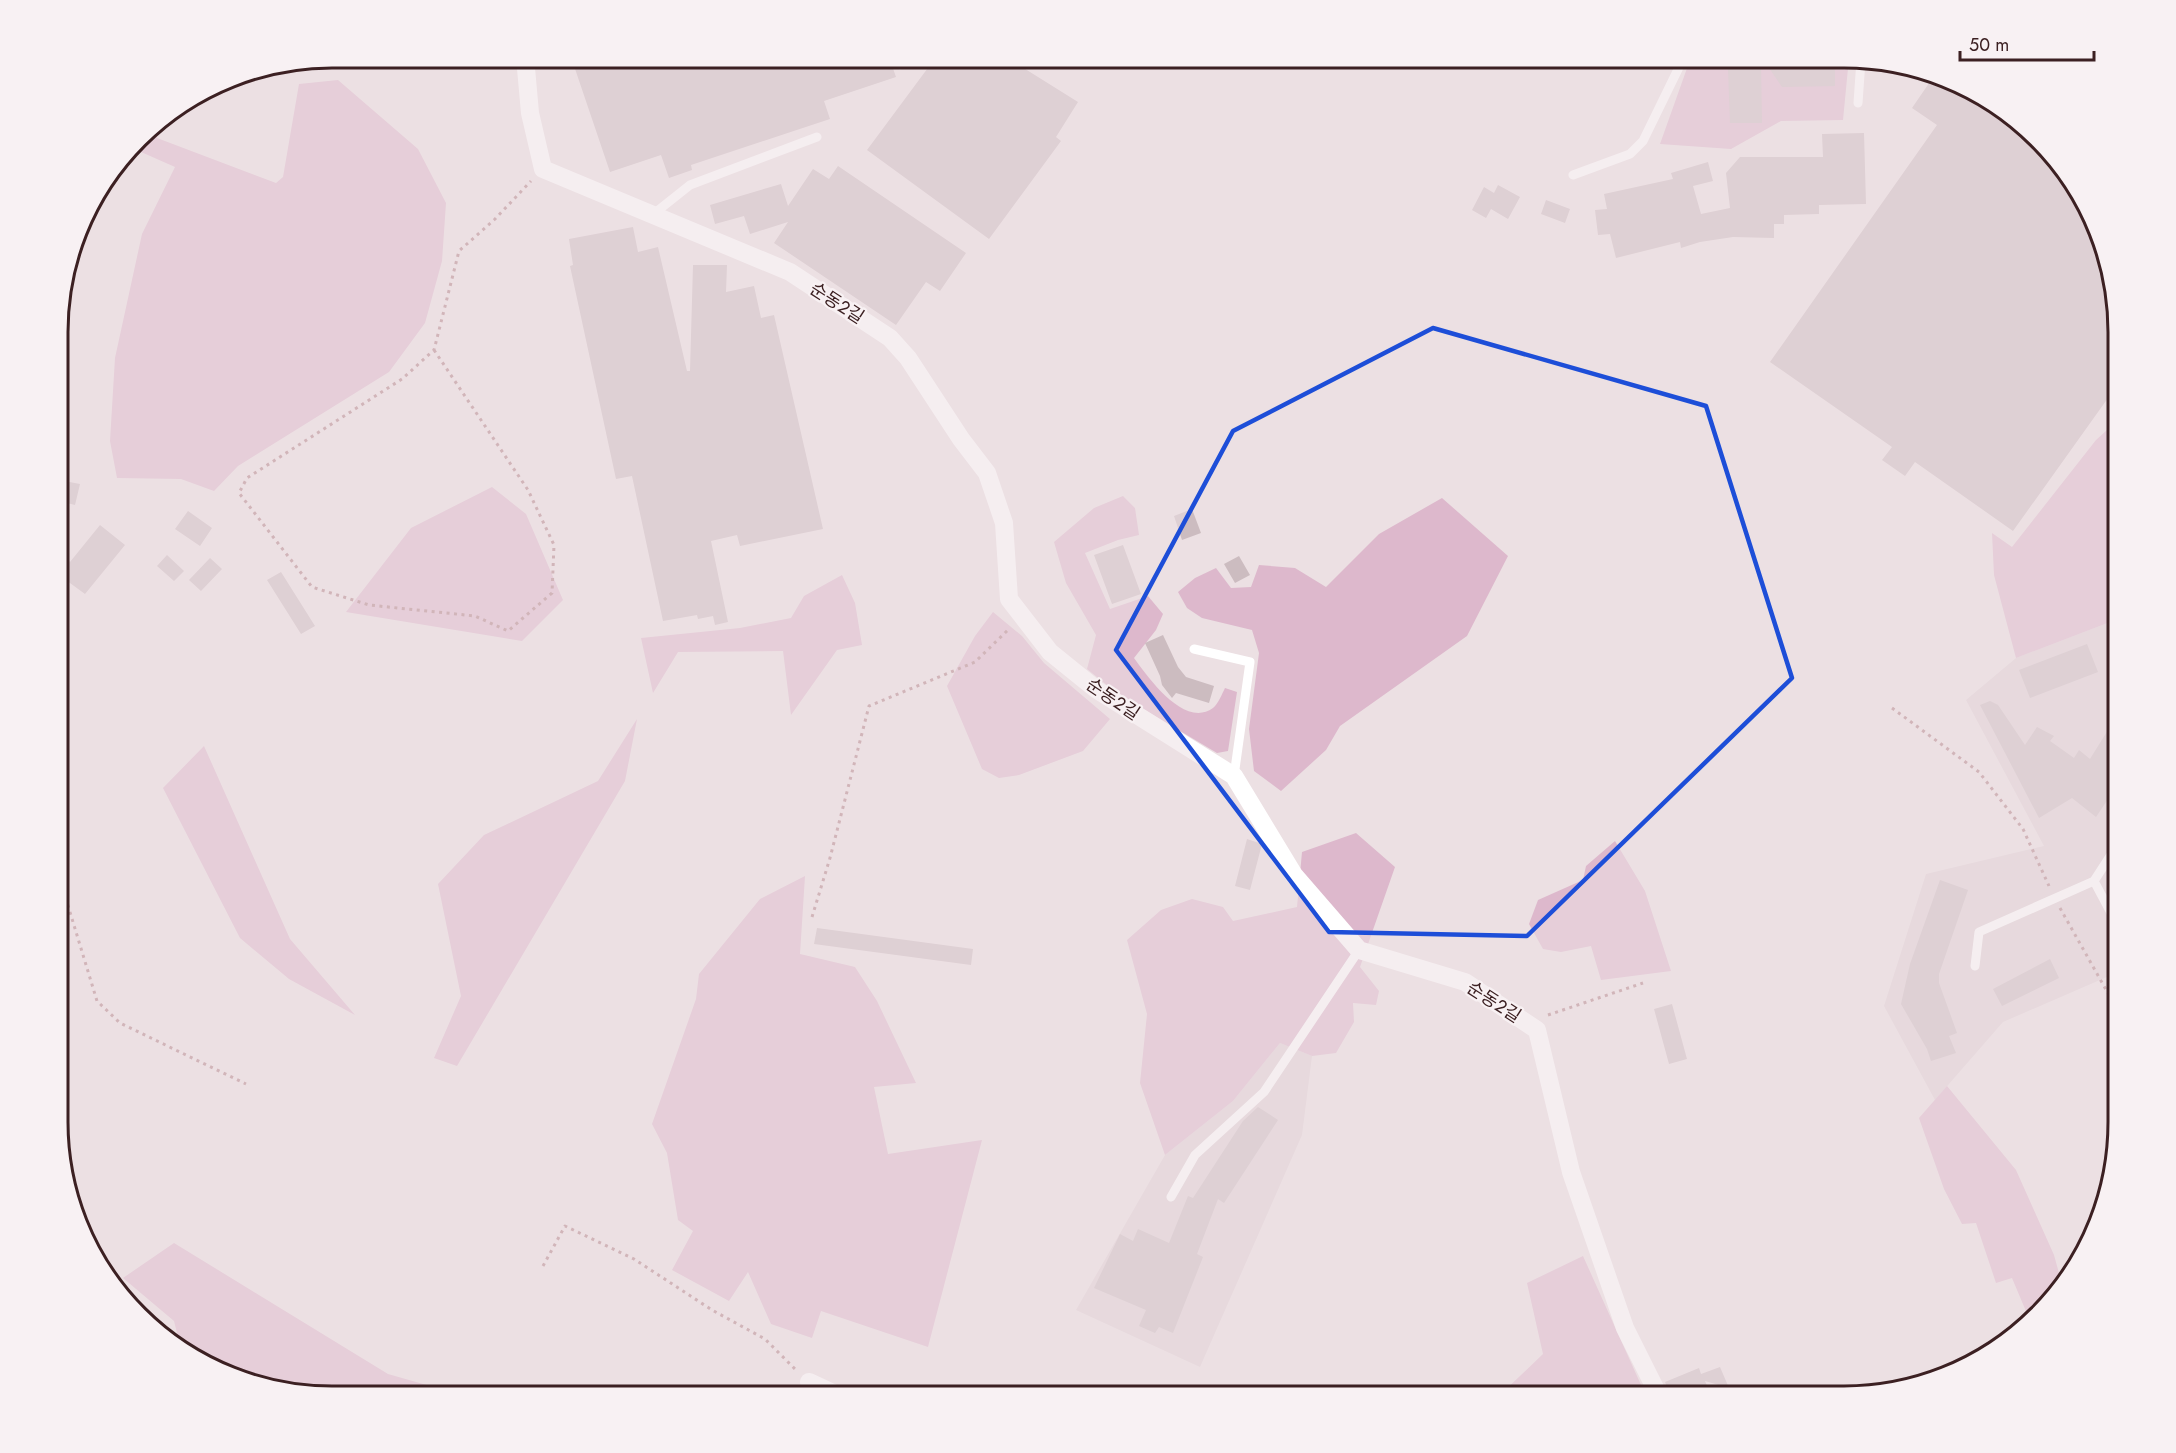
<svg xmlns="http://www.w3.org/2000/svg" width="2176" height="1453" viewBox="0 0 2176 1453" font-family="Jost,'Noto Sans KR',sans-serif">
	<rect width="100%" height="100%" fill="#ece0e3"/>
	<!-- built -->
	<path fill="#dfd1d5" d="M2118,619V976L2116,973L2003,1022L1935,1100L1884,1006L1926,874L2044,846L1966,700L2016,658Z
		M1280,1043L1312,1056L1302,1135L1200,1367L1076,1310L1165,1155L1233,1101Z"/>
	<!-- green -->
	<path fill="#ddb8cc" d="M1691,57L1849,58L1843,120L1781,121L1731,149L1660,144Z
		M338,80L418,149L446,203L442,261L425,323L389,372L238,466L214,491L181,479L117,478L110,441L115,358L142,234L175,167L132,148L150,125L160,119L157,138L276,183L283,177L299,84Z
		M2118,420V619L2016,658L1994,575L1992,533L2012,547L2096,440Z
		M492,487L526,514L563,600L522,641L346,612L411,528Z
		M1123,496L1135,508L1139,535L1118,540L1085,553L1110,609L1148,596L1163,614L1156,630L1134,658C1148,677 1184,729 1213,708C1218,704 1222,694 1225,688L1237,692L1228,751L1217,753L1118,694L1087,669L1096,635L1066,583L1054,542L1094,508Z
		M1442,498L1508,556L1467,636L1340,726L1326,750L1281,791L1254,771L1249,729L1259,653L1252,630L1202,618L1187,608L1178,592L1195,578L1216,568L1231,588L1251,587L1259,565L1295,568L1326,587L1379,534Z
		M842,575L855,603L862,645L837,650L791,715L783,651L678,652L653,693L641,638L740,628L791,618L804,596Z
		M993,612L1022,636L1044,663L1110,719L1083,751L1019,775L999,778L982,769L947,686L975,636Z
		M637,719L625,781L457,1066L434,1058L461,996L438,884L484,835L598,781Z
		M204,746L290,939L355,1015L289,979L240,938L163,788Z
		M1356,833L1395,867L1360,967L1379,991L1376,1005L1353,1003L1354,1022L1336,1053L1312,1056L1280,1043L1233,1101L1165,1155L1140,1083L1147,1014L1127,940L1161,910L1192,899L1223,907L1233,921L1297,907L1302,852Z
		M1615,841L1645,891L1671,971L1601,980L1591,946L1561,952L1543,949L1529,924L1538,900L1583,880L1586,866Z
		M805,876L800,954L855,967L877,1001L916,1083L874,1087L888,1154L982,1140L928,1347L821,1311L812,1338L771,1324L748,1272L729,1301L672,1270L693,1231L678,1220L667,1153L652,1124L696,999L699,974L760,899Z
		M1947,1086L2016,1170L2054,1255L2062,1284L2028,1316L2012,1278L1996,1283L1976,1223L1962,1224L1944,1189L1919,1118Z
		M174,1243L388,1374L465,1396H331L243,1382L179,1350L176,1347L179,1341L174,1321L123,1278Z
		M1583,1256L1646,1396H1499L1543,1354L1527,1283Z"/>
	<!-- building -->
	<path fill="#ccbcc0" d="M571,57H889L896,77L824,101L830,119L691,165L692,170L669,178L661,155L610,172Z
		M936,57H1006L1078,102L1056,137L1061,141L989,239L867,150Z
		M1835,64V86L1782,87L1767,65Z
		M1761,67L1762,123H1730L1728,68Z
		M1936,73L1997,103L2082,194L2118,314V384L2013,531L1915,462L1905,476L1882,460L1892,447L1770,362L1937,125L1912,108Z
		M1864,133L1866,204L1819,205V214L1784,215V224H1774V238L1733,237L1700,242L1681,248L1680,242L1616,258L1610,234L1598,235L1595,210L1607,209L1604,194L1673,179L1671,173L1708,162L1713,181L1693,186L1701,214L1730,208L1726,173L1740,157H1823L1822,134Z
		M838,166L966,253L940,291L926,282L896,325L774,243L788,222L750,234L744,216L715,224L710,205L781,184L788,206L813,169L829,179Z
		M1498,185L1520,197L1508,219L1491,209L1486,218L1472,210L1484,187L1494,193Z
		M1546,200L1570,209L1565,223L1541,214Z
		M633,227L638,252L658,247L687,371H690L693,265H727L726,292L754,286L761,318L774,315L823,529L740,546L737,535L711,541L728,622L715,625L713,616L698,619L697,615L663,621L632,476L616,479L570,266L573,265L569,239Z
		M59,480L80,484L75,505L59,501Z
		M1192,509L1201,533L1182,540L1174,516Z
		M188,511L212,528L200,546L175,529Z
		M100,525L125,545L85,594L59,575V566L66,558L70,562Z
		M1123,545L1141,594L1112,604L1094,555Z
		M167,555L184,571L174,581L157,566Z
		M1239,556L1250,575L1235,583L1224,564Z
		M210,558L222,569L201,591L189,580Z
		M281,572L315,626L301,634L267,580Z
		M1163,635L1178,667L1186,677L1214,686L1209,703L1176,693L1172,698L1162,685L1160,676L1145,643Z
		M2087,644L2098,672L2030,698L2019,670Z
		M1990,701L1998,705L2025,745L2037,727L2054,736L2050,741L2074,758L2079,750L2090,759L2118,714V784L2096,817L2072,798L2039,818L1980,705Z
		M1247,839L1262,844L1250,890L1235,886Z
		M1940,880L1968,890L1939,974V983L1957,1033L1949,1036L1956,1053L1931,1061L1927,1049L1901,1004L1910,964Z
		M817,928L973,949L971,965L814,944Z
		M2050,959L2059,978L2002,1006L1993,989Z
		M1672,1004L1687,1059L1669,1064L1654,1009Z
		M1258,1107L1278,1120L1224,1203L1218,1199L1197,1254L1203,1257L1173,1333L1159,1327L1155,1333L1139,1326L1146,1310L1094,1288L1120,1234L1133,1241L1138,1229L1169,1243L1188,1196L1193,1198L1243,1121Z
		M1720,1367L1729,1388L1705,1381L1711,1395H1670L1665,1382L1699,1368L1701,1374Z"/>
	<g fill="none" stroke-linecap="round" stroke-linejoin="round">
		<!-- path -->
		<path stroke="#b08085" stroke-width="3" stroke-dasharray="3 4.5" stroke-linecap="butt" d="M434,350L528,490L554,545L552,593L508,631L475,616L369,605L312,587L239,493L247,478L402,379L434,350L459,251L495,219L531,181
			M1892,708L1979,772L2023,829L2049,886
			M59,876L97,1001L120,1023L246,1084
			M2060,908L2118,1011
			M812,917L830,858L869,706L975,662L1010,628
			M1548,1015L1643,983
			M543,1266L565,1226L634,1259L712,1310L765,1339L797,1371"/>
		<!-- lane -->
		<path stroke="#fff" stroke-width="9" d="M898,57L900,65
			M1858,103L1861,60
			M1573,175L1630,154L1643,141L1684,57
			M651,216L690,185L817,137
			M1194,649L1250,662L1234,776
			M2118,844L2094,881L2118,926
			M1975,966L1979,932L2094,881
			M1171,1197L1195,1155L1264,1092L1359,950"/>
		<!-- street -->
		<path stroke="#fff" stroke-width="18" d="M525,57L530,113L543,169L790,272L890,338L908,358L961,439L987,473L1004,523L1009,599L1050,652L1097,690L1234,776L1294,875L1359,950L1465,982L1537,1030L1571,1172L1625,1328L1659,1396
			M809,1382L839,1396"/>
	</g>
	<!-- marked area -->
	<path d="M0 0H2176V1453H0ZM1433,328L1706,406L1792,678L1527,936L1329,932L1116,650L1233,431Z" fill="#ece0e3" fill-opacity=".55" fill-rule="evenodd"/>
	<path fill="none" stroke="#1d4ed8" stroke-width="4.5" stroke-linejoin="round" d="M1433,328L1706,406L1792,678L1527,936L1329,932L1116,650L1233,431Z"/>
	<g text-anchor="middle" dominant-baseline="central" stroke-width="4.5" stroke-linejoin="round" paint-order="stroke">
		<!-- street labels -->
		<g font-size="18" fill="#3c2022" stroke="#f8f1f3">
			<text transform="translate(837 303) rotate(33)">순동2길</text>
			<text transform="translate(1113 699) rotate(34)">순동2길</text>
			<text transform="translate(1494 1002) rotate(33)">순동2길</text>
		</g>
	</g>
	<!-- crop -->
	<path d="M0 0H2176V1453H0ZM332 68H1844A264 264 0 0 1 2108 332V1122A264 264 0 0 1 1844 1386H332A264 264 0 0 1 68 1122V332A264 264 0 0 1 332 68Z" fill="#f8f1f3" fill-rule="evenodd"/>
	<path fill="none" stroke="#3c2022" stroke-width="3" d="M332 68H1844A264 264 0 0 1 2108 332V1122A264 264 0 0 1 1844 1386H332A264 264 0 0 1 68 1122V332A264 264 0 0 1 332 68Z"/>
	<!-- scale -->
	<path d="M1960 51v9h134v-9" fill="none" stroke="#3c2022" stroke-width="3"/>
	<text x="1969" y="51" font-size="18" fill="#3c2022" stroke="#f8f1f3" stroke-width="4.5" paint-order="stroke">50 m</text>
</svg>
